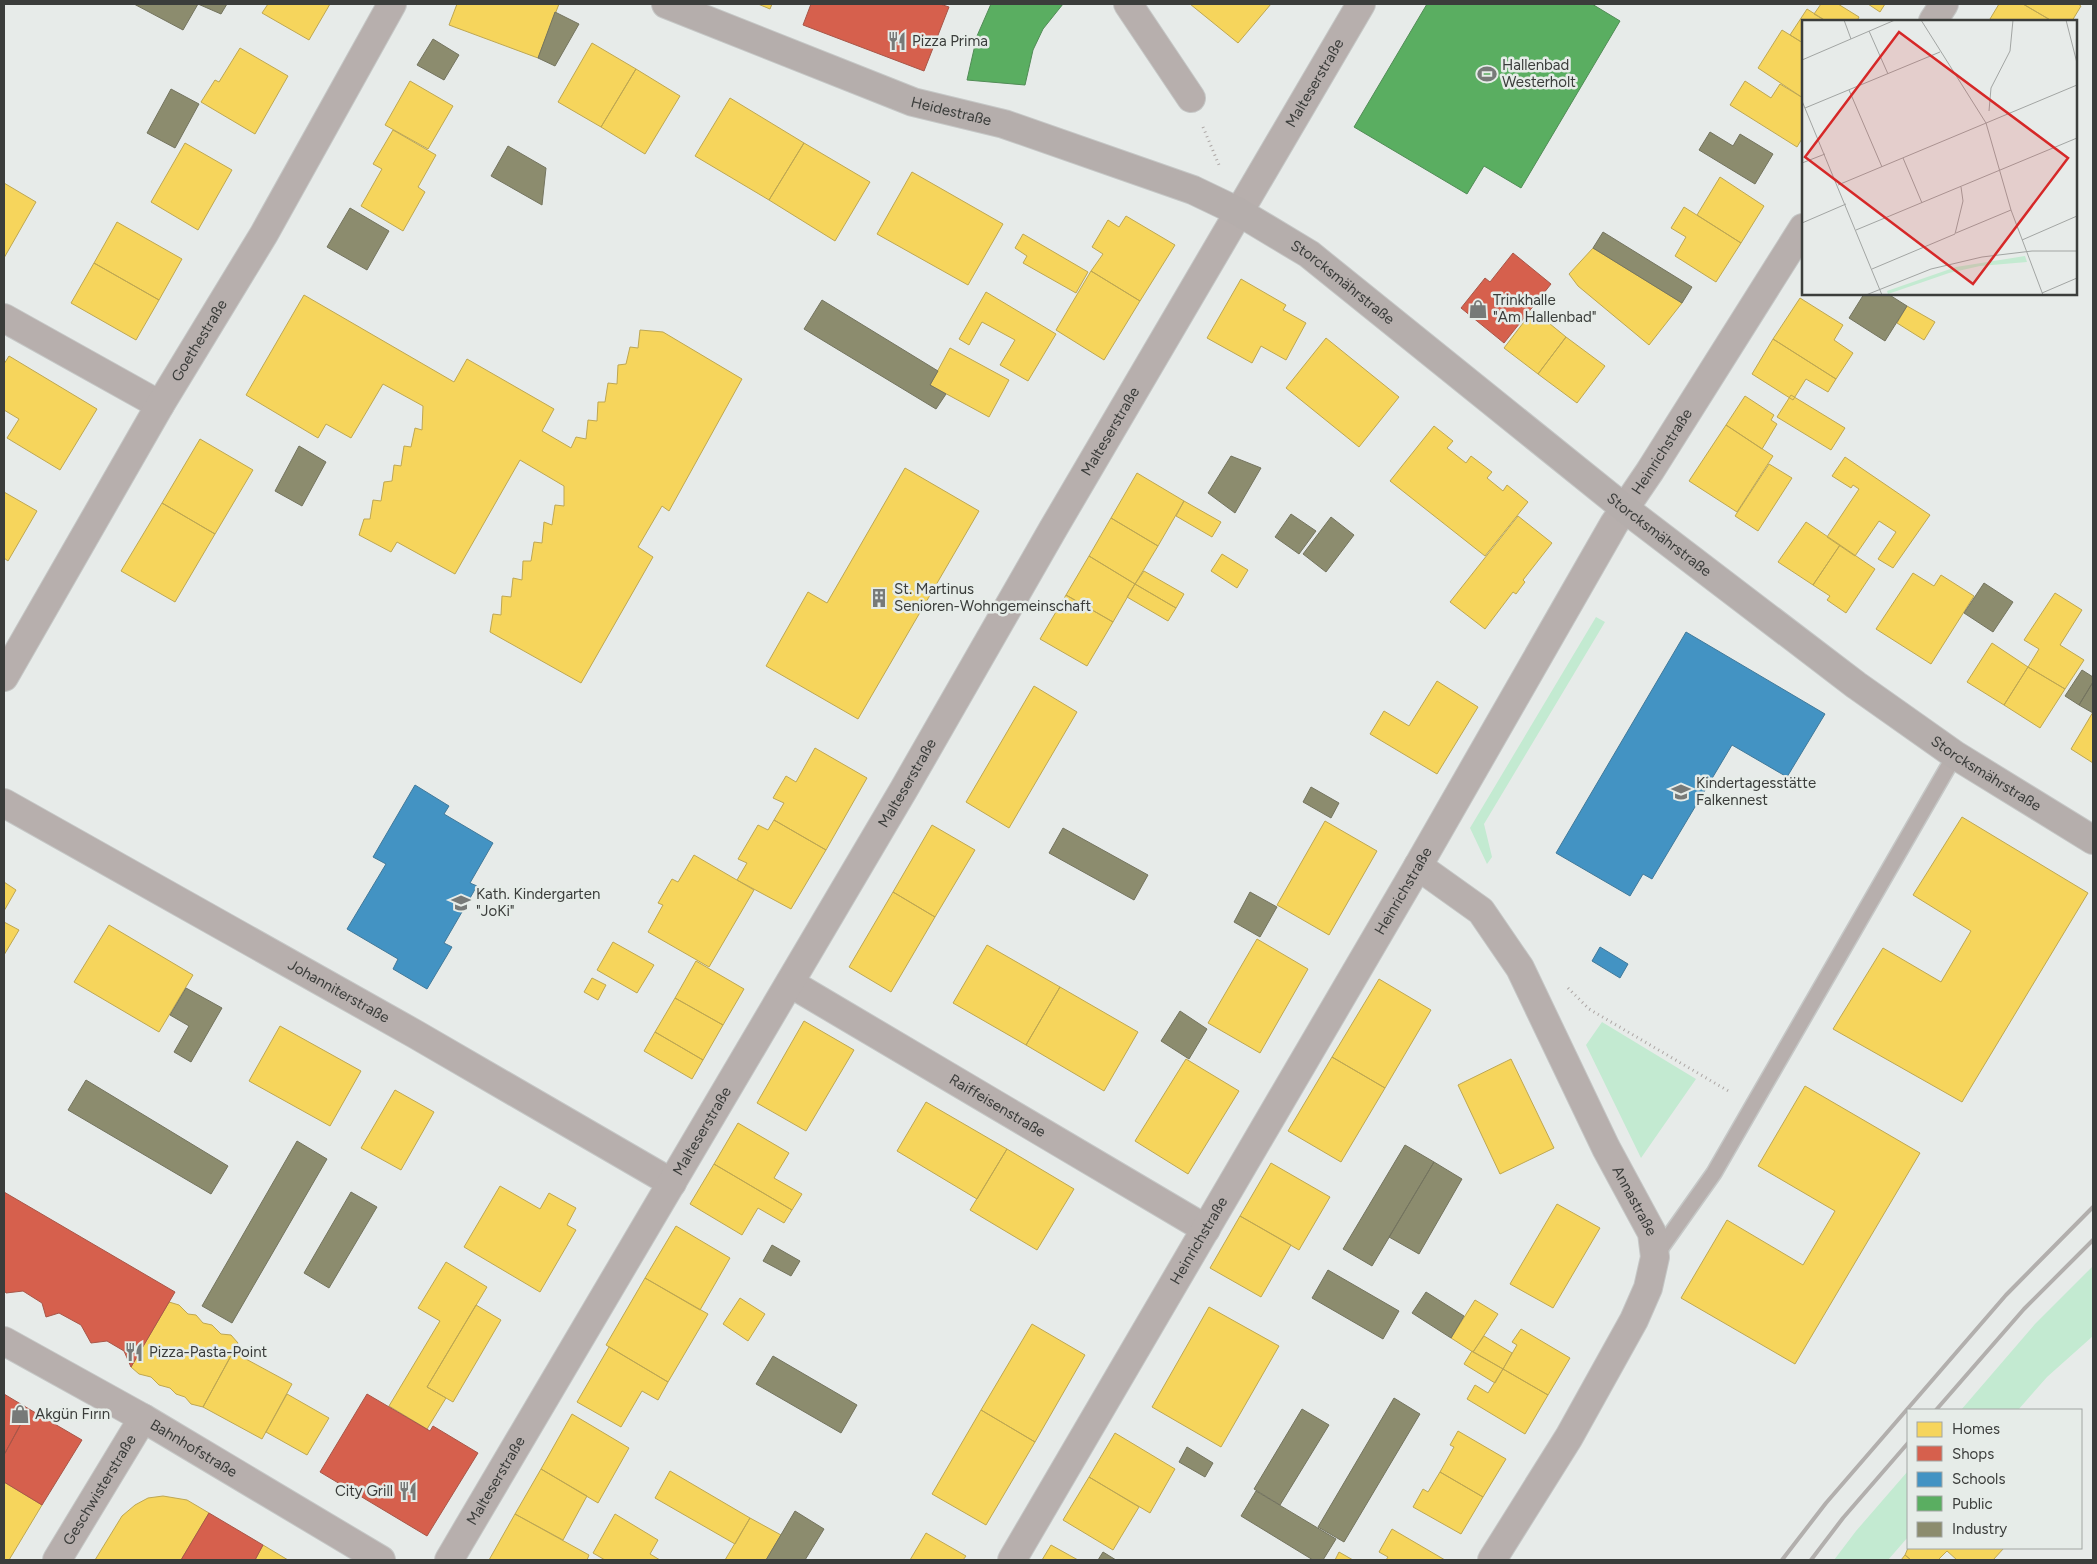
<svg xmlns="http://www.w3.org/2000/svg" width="2097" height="1564" viewBox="0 0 2097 1564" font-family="Figtree,sans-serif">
	<rect width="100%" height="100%" fill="#e7ebe9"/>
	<!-- green -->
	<path fill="#c3ead1" d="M1596,617L1605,622L1484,824L1492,857L1487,864L1470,828Z
		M1602,1022L1696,1079L1641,1158L1586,1045Z
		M2093,1266V1336L2047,1377L2018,1410H1961L2035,1324Z
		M1908,1471V1537L1888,1560H1834L1856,1531Z"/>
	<!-- homes -->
	<path fill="#f6d55c" stroke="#bea752" d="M268,4H330L309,40L262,13Z
		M457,4H559L538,58L449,25Z
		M758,4H772L770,9Z
		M1190,4H1271L1238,43Z
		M1821,4H1838L1859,17L1857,21H1826L1814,14Z
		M1868,4H1885L1880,12Z
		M1999,4H2023L2052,21H1994L1990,19Z
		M2023,4H2078L2081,6L2072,21H2052Z
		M1807,9L1826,21H1803V43L1790,35Z
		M1782,30L1803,43V98L1758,68Z
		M592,43L636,69L601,127L558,102Z
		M240,48L288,76L255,134L201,102L215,80L219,82Z
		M636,69L680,96L645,154L601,127Z
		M410,81L453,106L428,149L385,125Z
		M1745,81L1771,98L1780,84L1803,98V137L1797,147L1730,105Z
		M730,98L804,143L769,200L695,156Z
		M393,130L436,155L418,187L425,192L403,231L361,206L382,169L373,164Z
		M185,143L232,170L198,230L151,202Z
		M804,143L870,182L835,241L769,200Z
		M912,172L1003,224L968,285L877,234Z
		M1720,177L1764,206L1741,243L1697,215Z
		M4,183L36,202L4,258Z
		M1684,207L1741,243L1716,282L1675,256L1686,237L1671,228Z
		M1126,216L1175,245L1140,301L1091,271L1103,254L1092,247L1108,220L1119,227Z
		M117,222L182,259L159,300L94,263Z
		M1023,234L1088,272L1076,293L1023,263L1027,256L1015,248Z
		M1593,248L1682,303L1649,345L1578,286L1569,274Z
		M94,263L159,300L136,340L71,303Z
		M1091,271L1140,301L1104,360L1056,330Z
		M1241,279L1286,305L1283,310L1306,323L1286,360L1261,346L1252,363L1207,338Z
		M986,292L1056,334L1028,381L1000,365L1015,340L982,322L969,345L959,339Z
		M304,295L454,382L467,359L554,409L542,431L571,448L576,437L586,439L588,420L597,421L598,402H605L608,383L617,384L618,365L626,364L630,347L638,348L640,330L663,332L742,379L669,511L662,506L638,547L653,557L581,683L490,632L493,614L501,615L502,596L511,597L513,578L522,580L523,561H531L534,542L542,543L544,522L552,525L555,505L564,506V486L520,460L455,574L397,542L391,552L359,535L364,519H370L373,500L381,501L384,482L392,481L394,465L401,466L404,446L411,447L415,428L422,430L423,406L383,384L351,438L326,424L318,438L246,395Z
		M1800,298L1843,325L1834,340L1853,353L1836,379L1773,339Z
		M1907,306L1935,322L1924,340L1897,323Z
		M1533,310L1566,337L1538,374L1504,348Z
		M1566,337L1605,366L1577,403L1538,374Z
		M1326,338L1399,397L1359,447L1286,388Z
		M1773,339L1836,379L1828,392L1806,379L1793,400L1752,374Z
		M950,348L1009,380L989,417L930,385Z
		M9,356L97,409L60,470L7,438L19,419L4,410V364Z
		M1791,395L1845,428L1831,450L1777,417Z
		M1745,396L1774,415L1771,420L1777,424L1762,449L1726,425Z
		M1726,425L1773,456L1737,512L1689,481Z
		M1434,426L1453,441L1447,448L1466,463L1471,456L1492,472L1487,478L1503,491L1507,485L1528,502L1485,556L1390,481Z
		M200,439L253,470L215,534L162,503Z
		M1845,457L1930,515L1893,568L1878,559L1896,532L1879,521L1855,556L1827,537L1859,489L1853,485L1851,488L1832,476Z
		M1769,464L1792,478L1758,531L1735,516Z
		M905,468L979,511L858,719L766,666L808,592L827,603Z
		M1137,473L1184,501L1158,546L1111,518Z
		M4,492L37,511L8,561L4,558Z
		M1184,501L1221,522L1212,537L1176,516Z
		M162,503L215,534L175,602L121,571Z
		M1518,516L1552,543L1523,580L1525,582L1516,594L1513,592L1485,629L1450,602Z
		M1111,518L1158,546L1135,584L1089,556Z
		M1806,522L1840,545L1813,585L1778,562Z
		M1840,545L1875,569L1846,613L1827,600L1830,596L1813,585Z
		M1222,554L1248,570L1237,588L1211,571Z
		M1089,556L1135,584L1113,622L1066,595Z
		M1144,571L1184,594L1176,608L1135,584Z
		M1913,573L1934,586L1941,575L1974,596L1931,664L1876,629Z
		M1135,584L1176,608L1168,621L1127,597Z
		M2055,593L2082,610L2060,645L2084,660L2065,689L2028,667L2039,649L2024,640Z
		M1066,595L1113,622L1087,666L1040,639Z
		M1992,643L2028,667L2004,705L1967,682Z
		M2028,667L2065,689L2040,728L2004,705Z
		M1437,681L1478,707L1437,774L1370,734L1384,711L1409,726Z
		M1034,686L1077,712L1009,828L966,802Z
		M2093,712V763L2071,749Z
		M815,748L867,778L826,850L774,820L784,803L773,798L786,776L796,782Z
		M1962,817L2088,893L1962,1102L1833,1029L1883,948L1941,982L1971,931L1913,895Z
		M774,820L826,850L791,909L737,880L747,863L738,859L758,825L768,830Z
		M1325,821L1377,851L1329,935L1277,905Z
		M932,825L975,850L935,917L893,892Z
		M694,855L754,890L709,967L648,932L663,905L658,903L672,879L678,882Z
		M4,882L16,890L4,911Z
		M893,892L935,917L891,992L849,967Z
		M4,922L19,930L4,955Z
		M109,925L193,975L159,1032L74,982Z
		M1257,939L1308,969L1260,1053L1208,1023Z
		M613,942L654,965L637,993L597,970Z
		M987,945L1060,987L1026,1045L953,1003Z
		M696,961L744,989L723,1025L675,998Z
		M592,978L606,985L598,1000L584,992Z
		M1379,979L1431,1010L1385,1088L1332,1057Z
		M1060,987L1138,1032L1104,1091L1026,1045Z
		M675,998L723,1025L703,1060L655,1032Z
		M804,1021L854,1050L806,1131L757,1103Z
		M280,1026L361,1071L330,1126L249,1081Z
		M655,1032L703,1060L692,1079L644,1051Z
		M1332,1057L1385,1088L1341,1162L1288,1131Z
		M1186,1059L1239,1091L1188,1174L1135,1141Z
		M1511,1059L1554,1148L1500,1174L1458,1085Z
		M1805,1086L1920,1153L1795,1364L1681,1298L1727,1220L1803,1265L1835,1211L1758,1166Z
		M395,1090L434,1112L401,1170L361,1148Z
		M926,1102L1007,1149L977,1199L897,1151Z
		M738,1123L789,1153L774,1178L802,1194L792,1210L714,1164Z
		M1007,1149L1074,1189L1037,1250L970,1210Z
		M1271,1163L1330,1197L1299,1250L1240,1216Z
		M714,1164L792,1210L784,1223L758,1208L742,1235L690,1204Z
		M500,1186L540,1209L549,1193L576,1208L567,1225L576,1230L540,1292L464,1247Z
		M1557,1204L1600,1228L1553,1308L1510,1284Z
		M1240,1216L1291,1245L1261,1297L1210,1268Z
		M676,1226L730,1258L700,1310L645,1278Z
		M446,1262L487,1287L427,1387L446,1398L427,1429L389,1406L440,1321L418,1308Z
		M645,1278L708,1314L668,1382L606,1345Z
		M740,1298L765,1314L748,1341L723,1324Z
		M1475,1300L1498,1314L1473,1352L1451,1338Z
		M169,1302L179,1305L188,1314L196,1315L203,1323L212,1325L221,1334L231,1335L238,1343L203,1407L191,1404L185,1397L176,1394L170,1388L159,1385L151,1377L139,1374L131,1367Z
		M476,1305L501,1320L453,1402L427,1387Z
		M1209,1307L1279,1346L1221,1447L1152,1407Z
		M1032,1324L1085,1355L1035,1442L981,1410Z
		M1521,1329L1570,1358L1548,1395L1503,1369L1517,1345L1512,1342Z
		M1484,1336L1512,1353L1503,1369L1473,1352Z
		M609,1347L668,1382L658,1400L642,1391L621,1427L577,1402Z
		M1472,1351L1503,1369L1495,1383L1464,1364Z
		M233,1352L292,1384L262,1439L203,1407Z
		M1503,1369L1548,1395L1525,1434L1467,1399L1475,1385L1488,1393Z
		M287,1394L329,1418L307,1455L266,1432Z
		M981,1410L1035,1442L986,1525L932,1494Z
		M572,1414L629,1448L598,1503L541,1469Z
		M1458,1431L1506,1459L1483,1497L1440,1472L1454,1447L1450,1445Z
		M1115,1433L1175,1469L1150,1513L1089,1477Z
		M541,1469L587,1496L563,1540L515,1514Z
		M670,1471L750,1518L735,1544L655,1498Z
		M1440,1472L1483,1497L1461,1534L1413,1507L1423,1489L1428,1492Z
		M1089,1477L1139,1507L1113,1550L1063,1520Z
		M4,1482L42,1505L9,1560H4Z
		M163,1496L187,1500L209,1513L181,1560H95L122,1516L135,1505L148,1498Z
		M515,1514L589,1555L587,1560H489Z
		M615,1514L658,1540L650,1554L660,1560H605L593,1553Z
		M750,1518L781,1535L766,1560H725Z
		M1392,1529L1445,1560H1386L1388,1557L1379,1552Z
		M926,1533L966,1556L963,1560H910Z
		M263,1545L288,1560H255Z
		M1051,1545L1078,1560H1042Z
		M1908,1548H2004L1993,1560H1957L1947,1551L1938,1560H1911L1905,1555Z
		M1339,1552L1353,1560H1335Z
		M1905,1555L1911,1560H1901Z"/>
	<!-- shops -->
	<path fill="#d6604d" stroke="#a85648" d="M811,4H940L949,7L924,71L803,25Z
		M1513,253L1551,284L1504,343L1461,308L1485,278L1490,282Z
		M4,1192L175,1292L131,1367L124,1351L107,1341L91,1343L81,1325L59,1313L46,1317L42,1303L23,1291L6,1293L4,1290Z
		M4,1394L29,1409L5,1453H4Z
		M367,1394L430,1431L433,1426L478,1453L427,1536L320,1472Z
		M29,1409L82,1440L42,1505L4,1482V1455Z
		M209,1513L263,1545L255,1560H181Z"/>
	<!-- schools -->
	<path fill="#4393c3" stroke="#41799a" d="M1686,632L1825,714L1787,777L1732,745L1652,879L1643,874L1630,896L1556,853Z
		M415,785L449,806L444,814L493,843L470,883L477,886L444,943L452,947L427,989L393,969L398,959L347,929L386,864L373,857Z
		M1600,947L1628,964L1620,978L1592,961Z"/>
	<!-- public -->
	<path fill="#5aae61" stroke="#518c56" d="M991,4H1063L1043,29L1033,50L1025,85L967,80L977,36Z
		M1427,4H1592L1620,21L1521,188L1484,166L1467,194L1354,127Z"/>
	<!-- industry -->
	<path fill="#8c8c6e" stroke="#74745f" d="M134,4H198L183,30Z
		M198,4H227L221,14Z
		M555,12L579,24L555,66L538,58Z
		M433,39L459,55L444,80L417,65Z
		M171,89L199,104L175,148L147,133Z
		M1710,132L1733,146L1740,134L1773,154L1755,184L1699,150Z
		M508,146L546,168L542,205L491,176Z
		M350,208L389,231L367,270L327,247Z
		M1603,232L1692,287L1682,303L1593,248Z
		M1864,294H1888L1907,306L1885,341L1849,318Z
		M822,300L938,371L930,385L946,394L936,409L804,329Z
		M299,446L326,462L302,506L275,491Z
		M1231,456L1261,468L1235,513L1208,493Z
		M1291,514L1316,531L1299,554L1275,537Z
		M1331,517L1354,535L1326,572L1303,554Z
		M1984,583L2013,602L1993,632L1964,613Z
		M2082,670L2093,677V682L2079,705L2065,696Z
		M2093,682V713L2079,705Z
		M1311,787L1339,803L1331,818L1303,802Z
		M1063,828L1148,875L1134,900L1049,853Z
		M1250,892L1277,907L1260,937L1234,922Z
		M186,988L222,1008L191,1062L174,1052L189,1026L170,1015Z
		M1180,1011L1207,1029L1189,1059L1161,1041Z
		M86,1080L228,1166L211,1194L68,1110Z
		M297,1141L327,1159L232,1323L202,1306Z
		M1405,1145L1434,1162L1372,1266L1343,1249Z
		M1434,1162L1462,1179L1419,1254L1389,1237Z
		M351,1192L377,1207L329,1288L304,1273Z
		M772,1245L800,1261L791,1276L763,1261Z
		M1328,1270L1399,1311L1383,1339L1312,1298Z
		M1426,1292L1464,1316L1451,1338L1412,1313Z
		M773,1356L857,1405L841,1433L756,1384Z
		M1394,1398L1420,1414L1344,1542L1318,1527Z
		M1302,1409L1329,1425L1280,1505L1254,1489Z
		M1187,1447L1213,1463L1205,1477L1179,1462Z
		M1256,1491L1336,1539L1323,1560H1313L1241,1516Z
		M795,1511L824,1529L805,1560H766Z
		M1103,1552L1116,1560H1098Z"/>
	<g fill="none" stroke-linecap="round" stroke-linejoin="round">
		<!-- service casing -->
		<g stroke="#c5c7c6" stroke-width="18">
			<path id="service" d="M1656,1255L1714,1173L1955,755"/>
		</g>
		<!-- minor casing -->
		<g stroke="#c5c7c6" stroke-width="30">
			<g id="minor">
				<path d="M1128,4L1191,98"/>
				<path d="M1933,21L1944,4"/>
				<path d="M4,318L160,405"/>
				<path id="s1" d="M4,677L160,405L264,234L392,4"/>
				<path id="s2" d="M4,803L415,1034L672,1183"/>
				<path id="s3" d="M1418,866L1481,911L1520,968L1606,1148L1652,1233L1655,1257L1648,1288L1634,1320L1569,1437L1492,1560"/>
				<path id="s4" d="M790,983L1206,1229"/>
				<path id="s5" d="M57,1560L143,1418"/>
				<path id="s6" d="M449,1560L904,789L1053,529L1361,4"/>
				<path id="s7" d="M1012,1560L1418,866L1614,524L1650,471L1803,228"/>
			</g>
		</g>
		<!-- tertiary casing -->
		<g stroke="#c5c7c6" stroke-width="30">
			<g id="tertiary">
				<path id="s8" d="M4,1341L143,1418L381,1560"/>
			</g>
		</g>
		<!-- secondary casing -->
		<g stroke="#c5c7c6" stroke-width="30">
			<g id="secondary">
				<path id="s9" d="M666,4L913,102L1004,124L1193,190L1239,212L1309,254L1624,508L1856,685L1955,755L2093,840"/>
			</g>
		</g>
		<!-- path -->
		<path stroke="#aca6a4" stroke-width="3" stroke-dasharray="1 4" stroke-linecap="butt" d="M1203,127L1219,165
			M1568,988L1589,1009L1730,1092"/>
		<!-- service -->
		<use href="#service" stroke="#b7afad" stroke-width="15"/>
		<!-- minor -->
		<use href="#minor" stroke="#b7afad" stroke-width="28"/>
		<!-- tertiary -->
		<use href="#tertiary" stroke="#b7afad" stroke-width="28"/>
		<!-- secondary -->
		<use href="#secondary" stroke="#b5aeac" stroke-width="28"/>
		<!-- rail -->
		<path stroke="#b2afad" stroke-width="4" d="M1936,1410L2024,1309L2093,1240
			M1782,1560L1826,1503L2006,1295L2093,1207
			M1811,1560L1843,1518L1908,1443"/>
	</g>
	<!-- icons -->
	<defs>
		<g id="restaurant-bare" transform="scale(1.5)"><path d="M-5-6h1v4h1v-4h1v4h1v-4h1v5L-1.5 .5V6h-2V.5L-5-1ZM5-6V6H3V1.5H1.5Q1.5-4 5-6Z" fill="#777a78" stroke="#e6ece8" stroke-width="2.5" paint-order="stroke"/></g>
		<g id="stadium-bare" transform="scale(1.5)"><path d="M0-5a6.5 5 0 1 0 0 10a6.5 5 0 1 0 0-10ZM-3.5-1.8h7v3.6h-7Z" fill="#777a78" stroke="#e6ece8" stroke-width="2.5" paint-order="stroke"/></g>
		<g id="shop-bare" transform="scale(1.5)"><path d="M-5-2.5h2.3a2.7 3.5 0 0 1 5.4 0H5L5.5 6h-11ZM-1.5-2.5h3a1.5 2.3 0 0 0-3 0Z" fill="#777a78" stroke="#e6ece8" stroke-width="2.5" paint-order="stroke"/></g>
		<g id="building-bare" transform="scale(1.5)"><path d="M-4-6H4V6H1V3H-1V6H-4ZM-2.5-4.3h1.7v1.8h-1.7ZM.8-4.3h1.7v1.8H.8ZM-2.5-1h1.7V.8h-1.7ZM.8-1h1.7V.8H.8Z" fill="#777a78" stroke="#e6ece8" stroke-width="2.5" paint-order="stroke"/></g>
		<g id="school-bare" transform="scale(1.5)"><path d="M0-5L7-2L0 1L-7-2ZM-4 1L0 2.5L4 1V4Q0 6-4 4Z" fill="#777a78" stroke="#e6ece8" stroke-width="2.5" paint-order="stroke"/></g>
	</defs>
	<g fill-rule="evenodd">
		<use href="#restaurant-bare" x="897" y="41"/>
		<use href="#stadium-bare" x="1487" y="74"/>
		<use href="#shop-bare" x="1478" y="309"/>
		<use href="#building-bare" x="879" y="598"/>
		<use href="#school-bare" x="1681" y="792"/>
		<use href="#school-bare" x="461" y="903"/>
		<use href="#restaurant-bare" x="134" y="1352"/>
		<use href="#shop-bare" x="20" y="1414"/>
		<use href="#restaurant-bare" x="408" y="1491"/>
	</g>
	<g text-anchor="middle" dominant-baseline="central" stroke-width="5" stroke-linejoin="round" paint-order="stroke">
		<!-- poi labels -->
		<g font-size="15" fill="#3b3d3b" stroke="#e6ece8" text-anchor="start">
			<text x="912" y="41">Pizza Prima</text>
			<text x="1502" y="65">Hallenbad<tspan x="1502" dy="17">Westerholt</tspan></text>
			<text x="1493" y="300">Trinkhalle<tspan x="1493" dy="17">"Am Hallenbad"</tspan></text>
			<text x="894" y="589">St. Martinus<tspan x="894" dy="17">Senioren-Wohngemeinschaft</tspan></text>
			<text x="1696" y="783">Kindertagesstätte<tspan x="1696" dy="17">Falkennest</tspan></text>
			<text x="476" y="894">Kath. Kindergarten<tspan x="476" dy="17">"JoKi"</tspan></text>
			<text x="149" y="1352">Pizza-Pasta-Point</text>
			<text x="35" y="1414">Akgün Fırın</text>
			<text x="393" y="1491" text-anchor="end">City Grill</text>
		</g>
		<!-- street labels -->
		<g font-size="15" fill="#3b3d3b" stroke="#e6ece8">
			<text stroke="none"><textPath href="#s6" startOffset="1712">Malteserstraße</textPath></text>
			<text stroke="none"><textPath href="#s9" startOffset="305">Heidestraße</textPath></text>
			<text stroke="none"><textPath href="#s9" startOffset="736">Storcksmährstraße</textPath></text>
			<text stroke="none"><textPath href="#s1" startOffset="389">Goethestraße</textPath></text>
			<text stroke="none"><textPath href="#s6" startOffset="1308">Malteserstraße</textPath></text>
			<text stroke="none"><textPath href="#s7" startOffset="1285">Heinrichstraße</textPath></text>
			<text stroke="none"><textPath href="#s9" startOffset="1141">Storcksmährstraße</textPath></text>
			<text stroke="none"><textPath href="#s9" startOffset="1546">Storcksmährstraße</textPath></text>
			<text stroke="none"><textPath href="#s6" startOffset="902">Malteserstraße</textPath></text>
			<text stroke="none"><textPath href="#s7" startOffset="775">Heinrichstraße</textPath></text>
			<text stroke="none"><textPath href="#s2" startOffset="384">Johanniterstraße</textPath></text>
			<text stroke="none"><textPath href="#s4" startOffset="241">Raiffeisenstraße</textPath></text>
			<text stroke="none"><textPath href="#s6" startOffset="498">Malteserstraße</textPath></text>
			<text stroke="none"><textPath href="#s3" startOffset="406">Annastraße</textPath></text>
			<text stroke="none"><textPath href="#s7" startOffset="370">Heinrichstraße</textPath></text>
			<text stroke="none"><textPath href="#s8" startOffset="218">Bahnhofstraße</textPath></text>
			<text stroke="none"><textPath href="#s6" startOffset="92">Malteserstraße</textPath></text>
			<text stroke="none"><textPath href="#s5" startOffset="82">Geschwisterstraße</textPath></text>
		</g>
	</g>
	<!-- overview -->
	<g transform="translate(1802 20)">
		<rect width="275" height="275" fill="#e7ebe9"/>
		<path d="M223,236L225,242L178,246L147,253L86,274L85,271L154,247Z" fill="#c3ead1"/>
		<path fill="none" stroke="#a2a5a3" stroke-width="1" d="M42,0L49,19M119,0L184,103L209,190L241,275M264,0L275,43M67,11L86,54M0,40L93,0M47,70L80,147M0,81L80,275M3,88L138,32M187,91L189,68L208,31L211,0M101,138L120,183M0,143L23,134M36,165L275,65M0,203L44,184M54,210L275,118M154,213L209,190M220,220L275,196M70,249L153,214L161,181L159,167M240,273L275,258M64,275L129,249L180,237L230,231H275"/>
		<path fill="#d62828" fill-opacity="0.15" stroke="#d62828" stroke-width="2.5" d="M97,12L266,138L171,264L3,137Z"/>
		<rect width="275" height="275" fill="none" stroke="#3b3d3b" stroke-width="2.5"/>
	</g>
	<!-- border -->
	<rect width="2097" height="1564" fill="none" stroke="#3b3d3b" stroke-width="10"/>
	<!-- legend -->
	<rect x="1907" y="1409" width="175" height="140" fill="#e6ece8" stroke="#a2a6a3"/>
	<rect x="1917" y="1422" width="25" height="15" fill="#f6d55c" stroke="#a2a6a3"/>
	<text x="1952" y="1434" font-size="15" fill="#3b3d3b">Homes</text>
	<rect x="1917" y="1446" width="25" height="15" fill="#d6604d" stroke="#a2a6a3"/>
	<text x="1952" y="1459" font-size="15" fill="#3b3d3b">Shops</text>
	<rect x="1917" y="1472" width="25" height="15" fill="#4393c3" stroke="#a2a6a3"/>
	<text x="1952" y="1484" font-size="15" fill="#3b3d3b">Schools</text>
	<rect x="1917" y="1496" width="25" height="15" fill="#5aae61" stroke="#a2a6a3"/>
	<text x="1952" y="1509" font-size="15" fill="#3b3d3b">Public</text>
	<rect x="1917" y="1522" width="25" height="15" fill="#8c8c6e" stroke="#a2a6a3"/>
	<text x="1952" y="1534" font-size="15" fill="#3b3d3b">Industry</text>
</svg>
